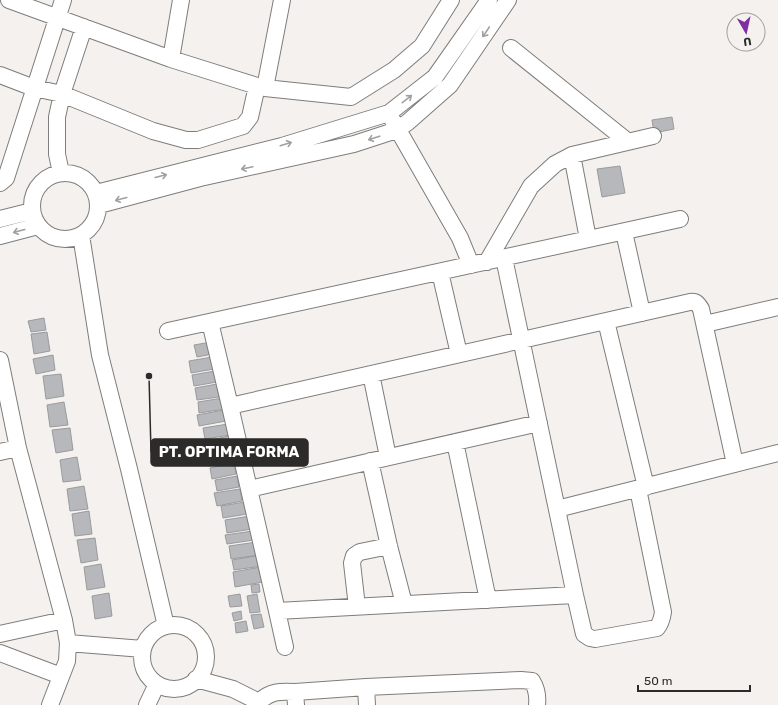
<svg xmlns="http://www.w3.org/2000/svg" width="778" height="705" viewBox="0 0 778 705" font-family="Rubik,sans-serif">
	<rect width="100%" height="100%" fill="#f4f1ee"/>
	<!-- building -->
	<path fill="#b7b8bb" stroke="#9b9b9e" d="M672,117L674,129L654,133L652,120Z
		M620,166L625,193L602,197L597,169Z
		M44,318L46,330L31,332L28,321Z
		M47,332L50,351L34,354L31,334Z
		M211,342L213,354L197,357L194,345Z
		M53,355L55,370L36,374L33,359Z
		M212,357L214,369L191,373L189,361Z
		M215,371L217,382L194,386L192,375Z
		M61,374L64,396L46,399L43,376Z
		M217,384L219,397L197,400L195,388Z
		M223,398L225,409L199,413L198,402Z
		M64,402L68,425L50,427L47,405Z
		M224,410L226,421L199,426L197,415Z
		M228,424L230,435L205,439L203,428Z
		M70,428L73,450L56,453L52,430Z
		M229,436L231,448L208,452L206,441Z
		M232,450L234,461L209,466L207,454Z
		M77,457L81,480L63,482L60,460Z
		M234,463L236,474L212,479L210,468Z
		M237,476L239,487L217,491L215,480Z
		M84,486L88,509L70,511L67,489Z
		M240,489L242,501L217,506L214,493Z
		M245,502L247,514L223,518L221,506Z
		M89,511L92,534L75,536L72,514Z
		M250,516L252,529L227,533L225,520Z
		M253,531L254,540L227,544L225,535Z
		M95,538L98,560L81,563L77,540Z
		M257,542L259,555L231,559L229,546Z
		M261,555L263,566L234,570L232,560Z
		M101,564L105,587L87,590L84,567Z
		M261,567L263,582L235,587L233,572Z
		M259,584L260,592L252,593L251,585Z
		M109,593L112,616L95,619L92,596Z
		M240,594L242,606L230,607L228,596Z
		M257,594L260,612L250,613L247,596Z
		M241,611L242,619L234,621L232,613Z
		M261,614L264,627L254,629L251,615Z
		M246,621L248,631L236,633L235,623Z"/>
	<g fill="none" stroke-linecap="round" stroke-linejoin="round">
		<!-- minor casing -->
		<g stroke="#7f7d7a" stroke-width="18">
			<path id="minor" d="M9,0L171,59L257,86L265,88L351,97L394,70L422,46L451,0
				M511,48L627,141
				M171,59L181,0
				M0,75L34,88L62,94L153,131L186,140H198L243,126L250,117L257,86
				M265,88L282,0
				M393,121L460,238L471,265
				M572,155L588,239
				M32 206a33 33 0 1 1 66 0a33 33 0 1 1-66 0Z
				M61,173L57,154V117L62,94L84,27
				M0,183L6,178L63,0
				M96,193L282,146L389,113L435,77L489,0
				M99,205L200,178L354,144L397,130L408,122L450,85L508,0
				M0,219L32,211
				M624,232L642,313
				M81,235L100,355L129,469L166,626
				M0,236L38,226
				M504,258L575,595L584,634L590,638L595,639L657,628C661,623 662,619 663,612L638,489
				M487,262L531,186L555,164L572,155L653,136
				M440,272L459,354
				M606,321L646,487
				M210,322L230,406
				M705,324L778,307
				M168,331L680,219
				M0,360L18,448L64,620L68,643L143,649
				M371,374L388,457
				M539,423L249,489L277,611L575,595
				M455,442L488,600
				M0,452L18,448
				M370,461L389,546L404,604
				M249,489L230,406L690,302C696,301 698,304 701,309L735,464
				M557,509L778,453
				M357,607L352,563L354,556L360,552L389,546
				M277,611L285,647
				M142 657a32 32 0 1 1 64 0a32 32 0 1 1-64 0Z
				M0,634L64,620
				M0,653L61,676
				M196,679L233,689L259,702C270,691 281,691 295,692
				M366,687L367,705
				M50,705L67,661L68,643
				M147,705L157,684
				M296,705L295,692L366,687L521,680L532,681C537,689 538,696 537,705"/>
		</g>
		<!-- minor -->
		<use href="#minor" stroke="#fff" stroke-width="16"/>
	</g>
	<!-- one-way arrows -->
	<defs><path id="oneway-shaft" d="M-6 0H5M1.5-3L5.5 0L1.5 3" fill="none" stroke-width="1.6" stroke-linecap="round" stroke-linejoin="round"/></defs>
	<g stroke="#a0a09f">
		<use href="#oneway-shaft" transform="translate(486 32) rotate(124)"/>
		<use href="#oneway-shaft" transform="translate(407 99) rotate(-38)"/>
		<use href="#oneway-shaft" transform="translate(374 138) rotate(162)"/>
		<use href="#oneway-shaft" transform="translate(286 144) rotate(-17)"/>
		<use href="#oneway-shaft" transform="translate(247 168) rotate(168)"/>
		<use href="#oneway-shaft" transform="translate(161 176) rotate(-14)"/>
		<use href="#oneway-shaft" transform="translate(121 199) rotate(165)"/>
		<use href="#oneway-shaft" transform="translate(19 231) rotate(165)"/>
	</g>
	<!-- callouts -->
	<path fill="none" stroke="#2c2b2a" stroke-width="1.5" d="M149 376L151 452"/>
	<circle fill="#2c2b2a" stroke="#f4f1ee" stroke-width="1.5" cx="149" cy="376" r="4"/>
	<rect fill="#2c2b2a" stroke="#2c2b2a" stroke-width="1.5" x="151" y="439" width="157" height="27" rx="4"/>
	<g font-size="15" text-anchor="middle" font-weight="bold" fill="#fff">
		<text x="229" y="457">PT. OPTIMA FORMA</text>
	</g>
	<!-- north arrow -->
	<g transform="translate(746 32) rotate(171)"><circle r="19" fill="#f4f1ee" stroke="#a4a2a0"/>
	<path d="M0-3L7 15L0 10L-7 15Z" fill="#7f2f9f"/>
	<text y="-6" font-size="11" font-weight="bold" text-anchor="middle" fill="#2c2b2a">U</text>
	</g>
	<!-- scale -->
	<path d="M638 685v6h112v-6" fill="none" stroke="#2c2b2a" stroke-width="2"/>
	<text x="644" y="685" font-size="12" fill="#2c2b2a" stroke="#f4f1ee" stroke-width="3" paint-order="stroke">50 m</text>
</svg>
